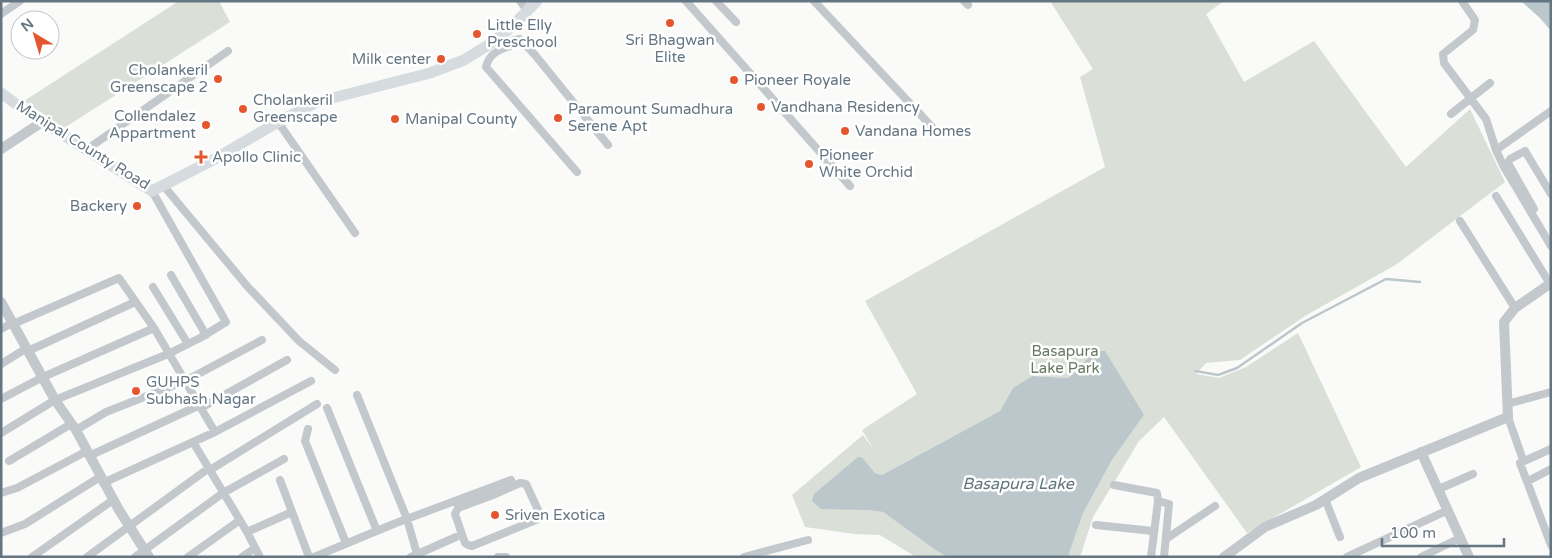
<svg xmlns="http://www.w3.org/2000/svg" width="1552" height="558" viewBox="0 0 1552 558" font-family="'Varela Round',sans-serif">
	<rect width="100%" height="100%" fill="#fafaf8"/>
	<!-- green -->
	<path fill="#dadfd7" d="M179,1H219L230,22L64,128L24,101Z
		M1050,1H1224L1206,14L1244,82L1314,41L1406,167L1470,109L1505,182L1397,264L1305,316L1240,360L1206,363L1196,374L1219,378L1246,367L1298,333L1361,467L1247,533L1164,417L1139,441L1093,517L1080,557H1068L1083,513L1112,460L1144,415L1093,351L1077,371L1068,378L1032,376L1013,388L1000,411L882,475L875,473L862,457L866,510L883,512L934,549L947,557H916L880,535L855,534L805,527L792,495L863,435L874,450L862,430L917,394L865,301L1105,167L1080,77L1093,69Z"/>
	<!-- water -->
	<path fill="#bbc7cb" d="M1521,1H1551V31L1540,18Z
		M1093,351H1105L1144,415L1112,460L1083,513L1068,557H947L934,549L883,512L866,510L821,509L812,501L814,494L858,457H862L875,473L882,475L1000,411L1013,388L1032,376L1068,378L1077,371Z"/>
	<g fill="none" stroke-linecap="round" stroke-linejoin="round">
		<!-- stream -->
		<path stroke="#bbc7cb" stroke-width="2.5" d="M1196,371L1218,375L1237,368L1302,323L1386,279L1420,282"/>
		<!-- minor -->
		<path stroke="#c3c8cc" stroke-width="8" d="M520,1L527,10
			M686,1L850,186
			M716,1L736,22
			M814,1L933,128
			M964,1L968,5
			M1462,1L1475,20L1473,30L1443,54L1444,63L1486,119L1496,150L1504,167L1551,246
			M1,14L20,1
			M501,35L510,46L514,40L520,39L535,55L608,145
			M510,46C498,50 489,54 486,67L577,172
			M1451,114L1490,83
			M278,122L355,233
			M86,150L228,51
			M1496,150L1551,111
			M163,185L247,286L299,341L335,370
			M1496,196L1550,284
			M1534,209L1508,163L1510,159L1525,151L1551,194
			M1460,221L1515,308
			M171,275L206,335
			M153,287L188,344
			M13,324L119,278L154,328L215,432L103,483
			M1,329L12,323
			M28,351L135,302
			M1,364L27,348
			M357,395L407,519L417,554
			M1,399L43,377L154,328
			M1507,404L1551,392
			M201,408L287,360
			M327,408L377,531
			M1508,417L1523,460
			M308,429L305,441L346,543
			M76,430L106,412L185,381L262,340
			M215,432L311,381
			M1,433L55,400L168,354L200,338L226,322L152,191
			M193,442L247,532L260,557
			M1551,449L1520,463L1551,545
			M89,456L200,405
			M9,461L71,424
			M210,470L317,404
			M280,480L309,557
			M1528,481L1551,469
			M1114,485L1157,493L1158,501
			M490,488L493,495L458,508L455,514L465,543L468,545L472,546L536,520L539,517V512L526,484L520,483L493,495
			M1439,489L1473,474
			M1,493L17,488L87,451
			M1325,499L1340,537
			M1096,525L1153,531
			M247,532L292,512
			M1,533L25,524L100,477
			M1166,539L1215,506
			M32,557L113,500
			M87,557L209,468
			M135,557L223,493L284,459
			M188,557L240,520
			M242,557L255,548
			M314,557L396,523L511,480
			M411,557L456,537
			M498,557H506
			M744,557L808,540
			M1151,557L1158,501L1169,504L1164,557
			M1347,557L1448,510
			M1421,557L1460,538"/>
		<!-- tertiary -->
		<path stroke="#c3c8cc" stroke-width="10" d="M1,149L42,122
			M1,302L55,400L76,430L119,510L149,557
			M1421,452L1469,557
			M1224,557L1265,527L1316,505L1359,478L1508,417L1504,322L1515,308L1551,283"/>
		<!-- secondary -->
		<path stroke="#d6dbdf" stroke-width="11" d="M1,93L27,112L152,191L213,160L278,122L317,102L430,73L464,60L490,44L508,30L537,1"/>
	</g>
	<!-- markers -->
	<g fill="#e4572e" stroke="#fff" stroke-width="2">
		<circle cx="670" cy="23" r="5"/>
		<circle cx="477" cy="34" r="5"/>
		<circle cx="441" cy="59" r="5"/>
		<circle cx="218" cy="79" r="5"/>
		<circle cx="734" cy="80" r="5"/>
		<circle cx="761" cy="107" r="5"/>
		<circle cx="243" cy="109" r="5"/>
		<circle cx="558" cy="118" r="5"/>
		<circle cx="395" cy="119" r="5"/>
		<circle cx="206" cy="125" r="5"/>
		<circle cx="845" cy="131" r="5"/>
		<path d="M198.5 149.5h5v5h5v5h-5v5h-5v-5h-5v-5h5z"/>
		<circle cx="809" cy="164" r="5"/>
		<circle cx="137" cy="206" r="5"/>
		<circle cx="136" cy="391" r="5"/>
		<circle cx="495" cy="515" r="5"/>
	</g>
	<g text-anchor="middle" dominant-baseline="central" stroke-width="5" stroke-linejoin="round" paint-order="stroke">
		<!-- poi labels -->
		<g font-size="15" fill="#657683" stroke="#fff" text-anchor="start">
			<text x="487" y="25">Little Elly<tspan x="487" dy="17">Preschool</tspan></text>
			<text x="670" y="40" text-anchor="middle">Sri Bhagwan<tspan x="670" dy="17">Elite</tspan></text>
			<text x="431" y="59" text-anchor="end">Milk center</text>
			<text x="208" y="70" text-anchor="end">Cholankeril<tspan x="208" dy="17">Greenscape 2</tspan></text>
			<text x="744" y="80">Pioneer Royale</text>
			<text x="253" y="100">Cholankeril<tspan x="253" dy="17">Greenscape</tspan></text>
			<text x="771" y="107">Vandhana Residency</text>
			<text x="568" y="109">Paramount Sumadhura<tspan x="568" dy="17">Serene Apt</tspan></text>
			<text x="196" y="116" text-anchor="end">Collendalez<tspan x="196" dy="17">Appartment</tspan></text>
			<text x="405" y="119">Manipal County</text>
			<text x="855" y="131">Vandana Homes</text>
			<text x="819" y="155">Pioneer<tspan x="819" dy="17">White Orchid</tspan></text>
			<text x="212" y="157">Apollo Clinic</text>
			<text x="127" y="206" text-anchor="end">Backery</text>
			<text x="146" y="382">GUHPS<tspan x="146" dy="17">Subhash Nagar</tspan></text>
			<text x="505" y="515">Sriven Exotica</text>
		</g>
		<!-- street labels -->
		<g font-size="15" fill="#657683" stroke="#fff">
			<text transform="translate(83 145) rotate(32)">Manipal County Road</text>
		</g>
		<!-- park labels -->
		<g font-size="15" fill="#687a64" stroke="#fff">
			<text x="1065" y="351">Basapura<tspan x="1065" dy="17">Lake Park</tspan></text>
		</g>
		<!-- water labels -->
		<g font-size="16" font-style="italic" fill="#60757c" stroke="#fff">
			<text x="1018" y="484">Basapura Lake</text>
		</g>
	</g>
	<!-- border -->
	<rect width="1552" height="558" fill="none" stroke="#657683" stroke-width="5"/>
	<!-- north arrow -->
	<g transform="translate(35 35) rotate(322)"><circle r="24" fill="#ffffff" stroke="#c1c8cd"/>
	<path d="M0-4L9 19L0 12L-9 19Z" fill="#e4572e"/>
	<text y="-8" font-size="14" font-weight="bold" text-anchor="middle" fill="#657683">N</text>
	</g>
	<!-- scale -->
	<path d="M1382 538v8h122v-8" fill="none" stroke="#657683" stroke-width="2.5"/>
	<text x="1390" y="538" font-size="15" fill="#657683" stroke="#ffffff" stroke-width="4" paint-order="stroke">100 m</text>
</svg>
